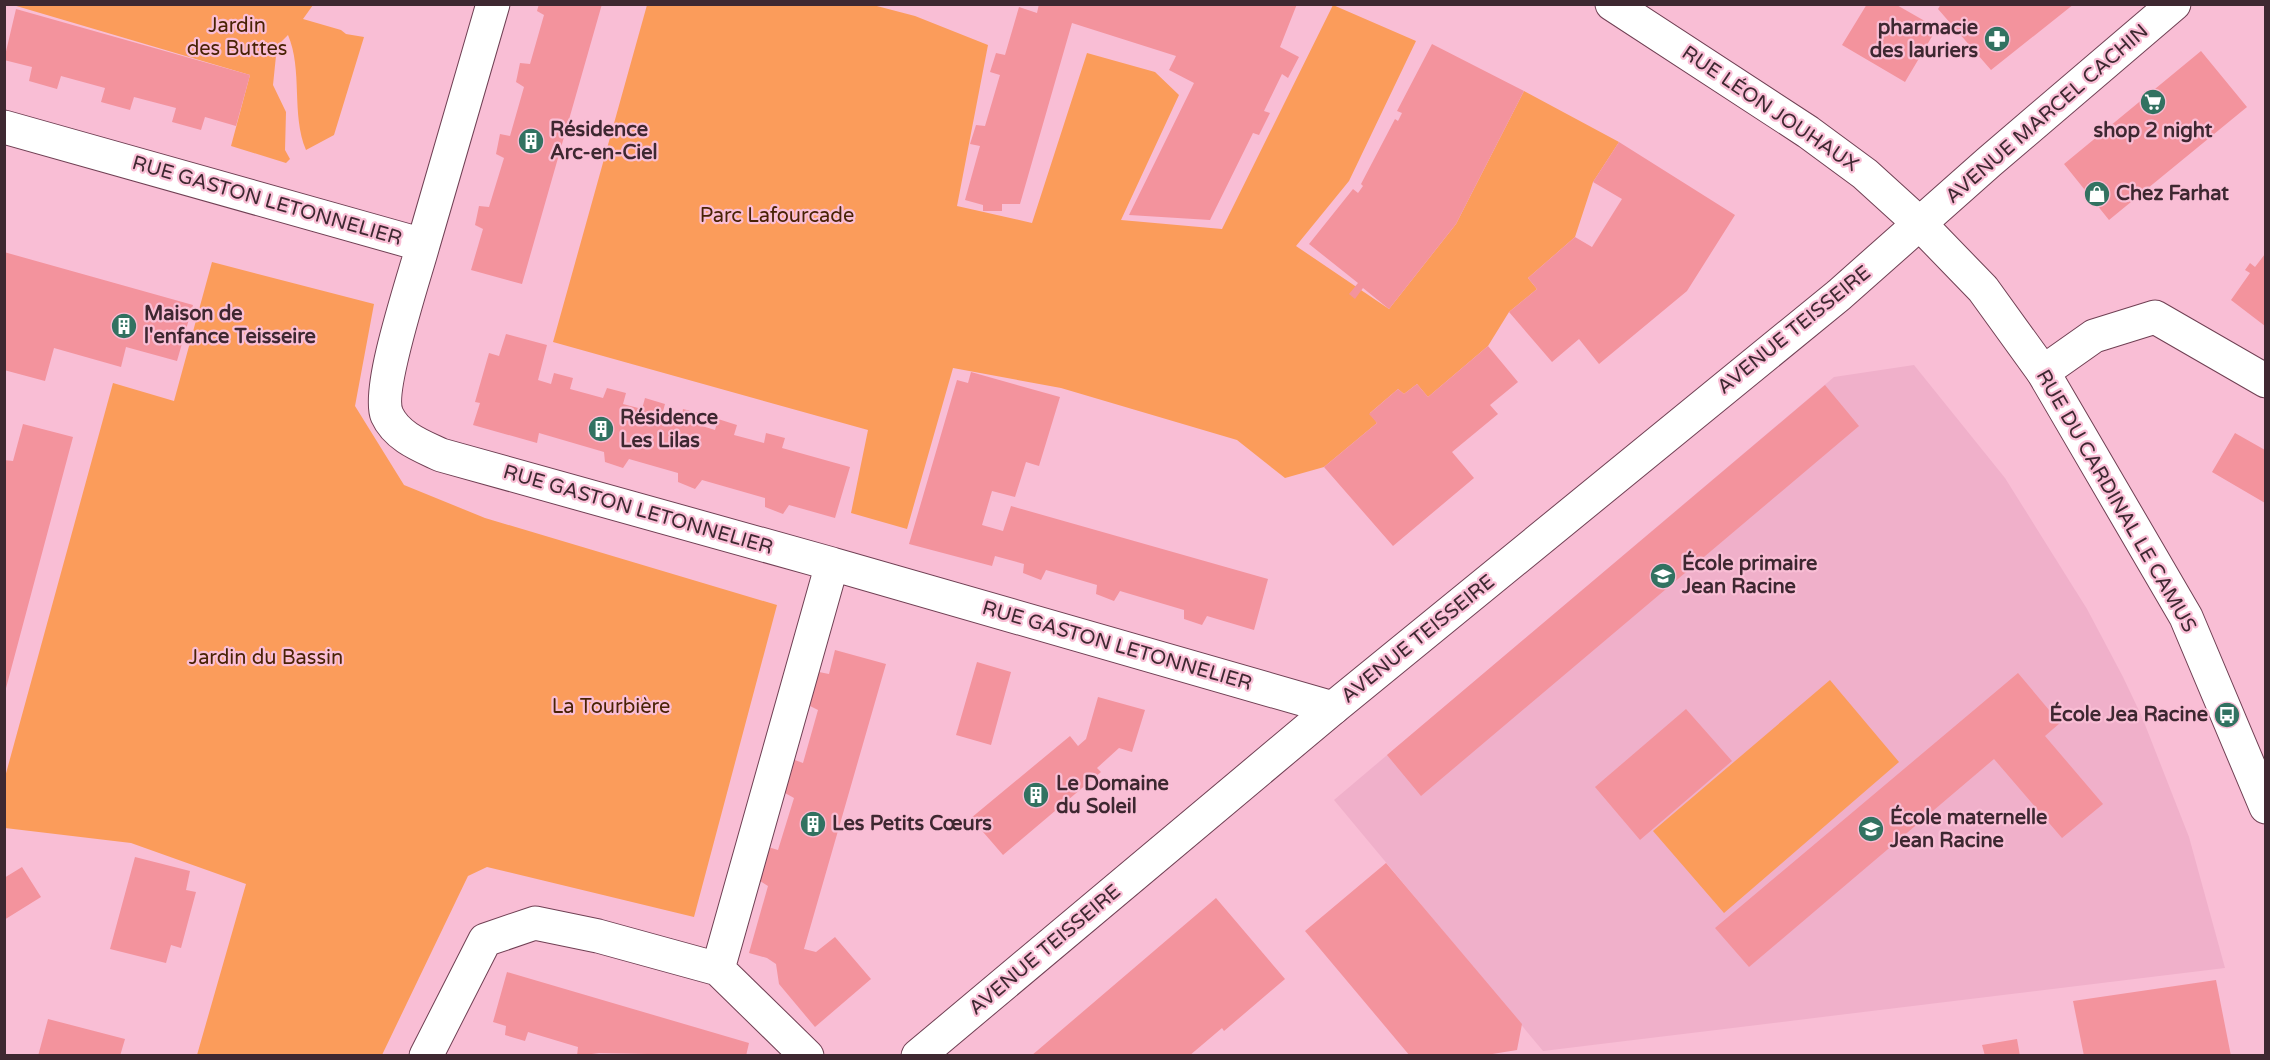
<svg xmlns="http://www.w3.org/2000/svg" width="2270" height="1060" viewBox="0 0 2270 1060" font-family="'Varela Round',sans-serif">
	<rect width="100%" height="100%" fill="#f9bed5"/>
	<!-- built -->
	<path fill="#f0b0ca" d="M1914,365L2005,478L2087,609L2123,677L2142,717L2189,837L2225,968L1543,1051L1334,800L1834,377Z"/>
	<!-- green -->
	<path fill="#fb9c5b" d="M13,5H313L303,19L341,30L346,34L364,37L334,135L306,150C291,114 303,70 288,35L277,46L273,85L286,112L285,150L290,159L286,163L231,146L250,75Z
		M647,5H873L915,16L988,45L957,206L1032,223L1087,53L1155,72L1179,95L1121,220L1222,229L1333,5L1416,41L1349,181L1296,246L1389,309L1456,224L1524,91L1619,142L1593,182L1575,237L1528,278L1537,289L1509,312L1488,346L1428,397L1417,384L1404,394L1398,389L1370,413L1377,423L1324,467L1285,478L1237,440L1061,388L953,368L907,529L851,513L868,430L553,342Z
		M212,262L374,304L355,406L404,485L485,518L777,605L694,917L487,867L468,876L382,1055H197L246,884L131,843L5,828V777L113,383L174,401Z
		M1830,680L1899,762L1724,913L1653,831Z"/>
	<!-- building -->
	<path fill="#f3939d" d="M539,4H602L522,284L471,270L483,229L475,225L479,206L489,207L504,158L496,154L500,134L510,136L524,87L516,82L520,63L530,64L544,15L537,11Z
		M1039,4H1297L1280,47L1299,57L1288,78L1282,74L1264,111L1270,113L1259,135L1253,133L1210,220L1129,215L1194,83L1169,70L1176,56L1072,23L1020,204H1002V211H983V205L965,200L980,146L970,144L976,125L985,126L1000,75L990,72L996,53L1005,55L1019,7L1037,13Z
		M1867,4H1895L1937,28L1905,82L1842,45Z
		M1941,4H2074L1991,70L1938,9Z
		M16,9L250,75L236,126L205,117L201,130L172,122L176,108L134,97L130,110L101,102L105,88L61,76L57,89L29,81L32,67L4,60Z
		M1432,44L1524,91L1456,224L1389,309L1363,288L1355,299L1349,294L1358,283L1309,244L1353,189L1358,193L1363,186L1361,184L1395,119L1398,121L1402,113L1397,111Z
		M2201,51L2247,107L2109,220L2064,164Z
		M1619,142L1735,215L1687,291L1599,364L1579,339L1552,362L1509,312L1537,289L1528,278L1575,237L1592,247L1622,199L1593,182Z
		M4,252L193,305L177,361L126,347L121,367L54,348L45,381L4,370Z
		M2265,254V326L2231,300L2250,273L2245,270L2250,263L2255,267Z
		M506,334L547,345L538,380L551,384L554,373L573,378L570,389L603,398L607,388L626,393L623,404L642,409L645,398L665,404L662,415L689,422L681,419L683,409L702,414L699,425L715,430L718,419L737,425L734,435L764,443L766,433L785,438L782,448L850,467L835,518L789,505L783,514L765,507V498L702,480L695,489L678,482V473L629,459L623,468L605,462L604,452L539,433L537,443L473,425L480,403L475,402L489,353L499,356Z
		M1488,346L1518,382L1490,405L1498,414L1452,452L1474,478L1393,546L1324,467L1377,423L1369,414L1398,389L1404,394L1417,384L1428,397Z
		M971,372L1060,397L1039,466L1026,462L1015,497L992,491L982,525L1003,531L1011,506L1268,579L1254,630L1207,616L1202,625L1184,619V610L1120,591L1114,601L1096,594L1097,585L1046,570L1041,580L1023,573L1024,564L995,556L992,566L909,544L957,380L968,383Z
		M1825,385L1859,426L1421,796L1387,755Z
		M23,424L73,437L5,692L4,460L13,461Z
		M2235,433L2265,450V503L2212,472Z
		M835,650L886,664L804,949L816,952L835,937L871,979L815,1027L779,984L776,964L767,958L749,953L768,886L760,881L768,847L778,850L794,798L785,793L792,759L803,763L818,710L810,706L814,686L819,672L829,674Z
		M977,662L1011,672L991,745L956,735Z
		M2018,673L2060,723L2045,736L2103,804L2062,838L1994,759L1749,967L1715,928Z
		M1098,697L1145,710L1132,752L1119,748L1097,768L1101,772L1003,855L971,818L1070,736L1078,746L1086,739Z
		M1686,709L1732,761L1640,840L1595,787Z
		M135,857L190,871L186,890L196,892L181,948L171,945L166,963L110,949Z
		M1386,863L1522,1024L1517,1050L1480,1056H1410L1305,931Z
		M22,867L41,897L4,920V878Z
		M1216,898L1285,979L1224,1031L1222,1028L1189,1056H1031Z
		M507,972L749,1043L746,1056L599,1053L577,1056L578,1047L528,1032L525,1041L505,1035L506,1026L493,1022Z
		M2216,980L2231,1056H2084L2073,1001Z
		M48,1019L125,1039L120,1056H38Z
		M2017,1039L2020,1056H1985L1982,1045Z"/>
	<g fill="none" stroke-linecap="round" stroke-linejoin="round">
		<!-- minor casing -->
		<g stroke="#704054" stroke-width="35">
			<path id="minor" d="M4,127L423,245C415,275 376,390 387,415C397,437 422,446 441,455L832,564L718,969
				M423,245L493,4
				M2043,372L2094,336L2155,317L2266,381
				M832,564L1333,708
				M426,1056L485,940L535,923L598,936L718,969L807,1056"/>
		</g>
		<!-- tertiary casing -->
		<g stroke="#704054" stroke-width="35">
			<path id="tertiary" d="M1612,4L1808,132L1865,174L1920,224L1983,289L2043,372L2186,617L2266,807
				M918,1056L1333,708L1839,295L1989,162L2174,4"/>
		</g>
		<!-- minor -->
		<use href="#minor" stroke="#fff" stroke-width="33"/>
		<!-- tertiary -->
		<use href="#tertiary" stroke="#fff" stroke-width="33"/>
	</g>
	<!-- icons -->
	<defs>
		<g id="pharmacy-disc" transform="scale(1.35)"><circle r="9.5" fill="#327261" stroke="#f9bed5"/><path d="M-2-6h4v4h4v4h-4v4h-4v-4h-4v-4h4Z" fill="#fff"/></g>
		<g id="supermarket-disc" transform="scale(1.35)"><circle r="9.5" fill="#327261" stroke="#f9bed5"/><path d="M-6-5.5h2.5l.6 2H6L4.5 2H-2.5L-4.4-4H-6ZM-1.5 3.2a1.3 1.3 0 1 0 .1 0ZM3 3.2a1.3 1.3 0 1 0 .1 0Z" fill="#fff"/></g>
		<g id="building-disc" transform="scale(1.35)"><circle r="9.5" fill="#327261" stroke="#f9bed5"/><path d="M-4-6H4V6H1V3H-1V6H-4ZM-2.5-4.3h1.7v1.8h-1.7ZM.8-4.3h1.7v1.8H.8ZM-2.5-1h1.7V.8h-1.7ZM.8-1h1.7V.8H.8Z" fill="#fff"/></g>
		<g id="shop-disc" transform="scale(1.35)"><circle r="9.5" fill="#327261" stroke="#f9bed5"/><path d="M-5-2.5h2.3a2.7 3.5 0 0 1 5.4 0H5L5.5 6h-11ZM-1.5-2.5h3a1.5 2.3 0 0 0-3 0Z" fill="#fff"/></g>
		<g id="school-disc" transform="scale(1.35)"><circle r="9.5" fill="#327261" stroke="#f9bed5"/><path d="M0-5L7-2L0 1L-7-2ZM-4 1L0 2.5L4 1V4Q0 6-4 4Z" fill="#fff"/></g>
		<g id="bus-disc" transform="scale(1.35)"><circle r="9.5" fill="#327261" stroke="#f9bed5"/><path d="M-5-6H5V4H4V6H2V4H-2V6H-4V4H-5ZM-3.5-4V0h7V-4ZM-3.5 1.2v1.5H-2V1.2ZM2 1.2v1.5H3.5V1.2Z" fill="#fff"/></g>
	</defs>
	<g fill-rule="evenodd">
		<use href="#pharmacy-disc" x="1997" y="39"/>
		<use href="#supermarket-disc" x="2153" y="102"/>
		<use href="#building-disc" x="531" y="141"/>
		<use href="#shop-disc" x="2097" y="194"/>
		<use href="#building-disc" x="124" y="326"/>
		<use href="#building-disc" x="601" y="429"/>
		<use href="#school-disc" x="1663" y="576"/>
		<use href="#bus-disc" x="2227" y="715"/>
		<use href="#building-disc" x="1036" y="795"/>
		<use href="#building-disc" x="813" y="824"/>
		<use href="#school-disc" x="1871" y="829"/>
	</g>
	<g text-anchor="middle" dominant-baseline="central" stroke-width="4.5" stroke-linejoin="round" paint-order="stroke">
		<!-- park labels -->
		<g font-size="20" fill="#482204" stroke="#f9bed5">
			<text x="237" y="26">Jardin<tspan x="237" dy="23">des Buttes</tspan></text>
			<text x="777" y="216">Parc Lafourcade</text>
			<text x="266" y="658">Jardin du Bassin</text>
			<text x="611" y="707">La Tourbière</text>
		</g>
		<!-- poi labels -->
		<g font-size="20" font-weight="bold" fill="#3e2831" stroke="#f9bed5" text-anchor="start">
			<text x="1978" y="28" text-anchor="end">pharmacie<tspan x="1978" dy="23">des lauriers</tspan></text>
			<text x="550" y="130">Résidence<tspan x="550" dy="23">Arc-en-Ciel</tspan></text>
			<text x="2153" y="131" text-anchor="middle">shop 2 night</text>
			<text x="2116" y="194">Chez Farhat</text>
			<text x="144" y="314">Maison de<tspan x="144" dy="23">l'enfance Teisseire</tspan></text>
			<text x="620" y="418">Résidence<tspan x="620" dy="23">Les Lilas</tspan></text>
			<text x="1682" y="564">École primaire<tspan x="1682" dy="23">Jean Racine</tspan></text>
			<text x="2208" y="715" text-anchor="end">École Jea Racine</text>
			<text x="1056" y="784">Le Domaine<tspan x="1056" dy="23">du Soleil</tspan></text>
			<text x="1890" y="818">École maternelle<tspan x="1890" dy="23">Jean Racine</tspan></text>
			<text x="832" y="824">Les Petits Cœurs</text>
		</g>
		<!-- street labels -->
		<g font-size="20" fill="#3e2831" stroke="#f9bed5">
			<text transform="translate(1770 109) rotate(34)">RUE LÉON JOUHAUX</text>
			<text transform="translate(2047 114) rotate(-41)">AVENUE MARCEL CACHIN</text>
			<text transform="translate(267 201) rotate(16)">RUE GASTON LETONNELIER</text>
			<text transform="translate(1794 330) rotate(-39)">AVENUE TEISSEIRE</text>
			<text transform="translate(2116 501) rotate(60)">RUE DU CARDINAL LE CAMUS</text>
			<text transform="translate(638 510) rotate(16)">RUE GASTON LETONNELIER</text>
			<text transform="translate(1418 639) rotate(-39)">AVENUE TEISSEIRE</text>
			<text transform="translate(1117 646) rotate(16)">RUE GASTON LETONNELIER</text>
			<text transform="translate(1045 950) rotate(-40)">AVENUE TEISSEIRE</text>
		</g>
	</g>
	<!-- border -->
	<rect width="2270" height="1060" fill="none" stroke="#3e2831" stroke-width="12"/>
</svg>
